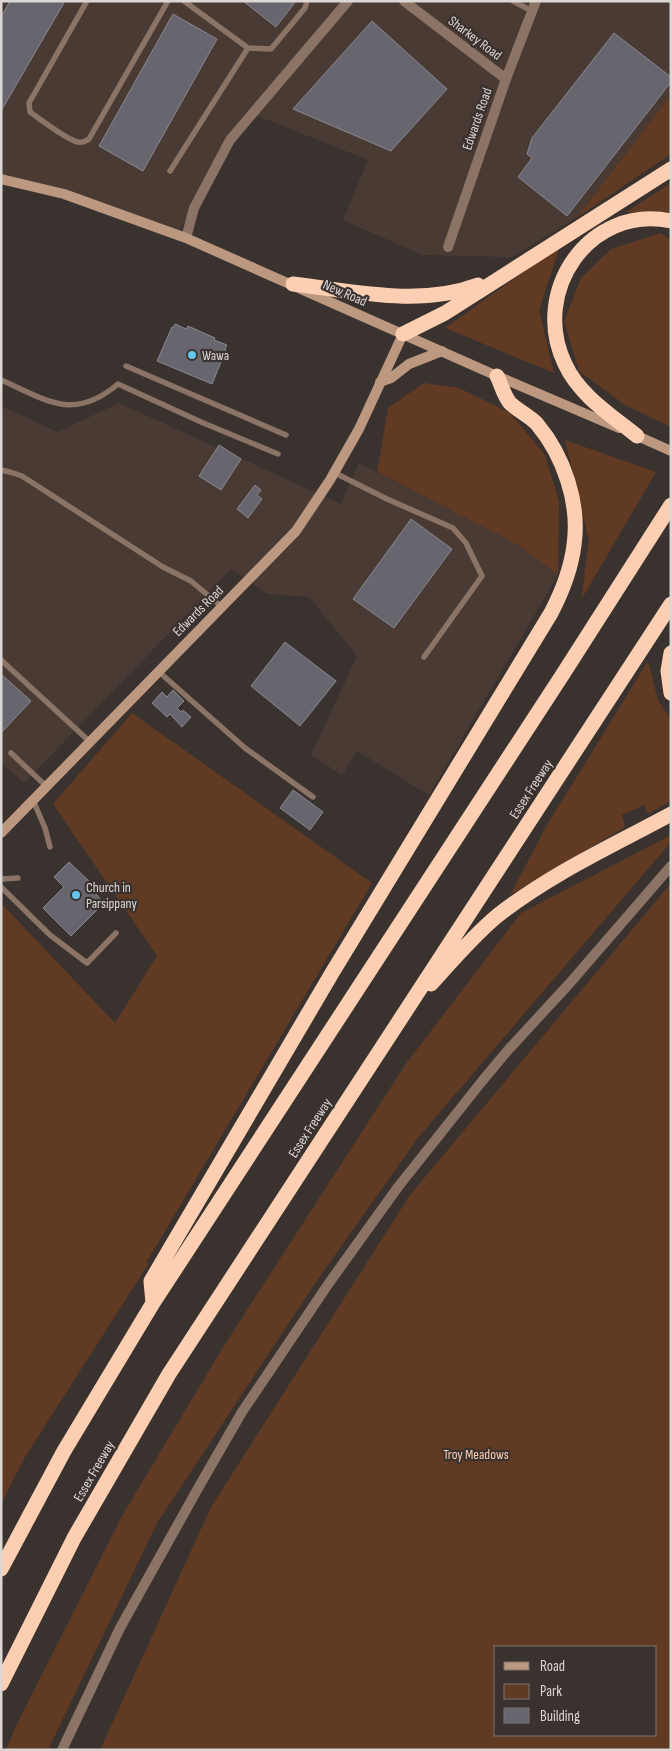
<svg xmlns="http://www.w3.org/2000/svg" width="672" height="1751" viewBox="0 0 672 1751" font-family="'Sofia Sans Condensed',sans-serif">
	<rect width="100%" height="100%" fill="#3a322e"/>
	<!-- built -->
	<path fill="#493b34" d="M1,1H671V95L576,218L512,257L422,255L343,220L368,160L250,113L177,234L1,179Z
		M119,403L341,504L359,463L518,545L558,575L429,795L357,751L342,775L311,755L357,656L309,597L267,594L231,569L24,783L1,762V406L58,432Z"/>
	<!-- green -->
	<path fill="#613a24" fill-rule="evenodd" d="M671,95V154L576,218Z
		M671,183V214L626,212Z
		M660,233L671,240V427L625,405L579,371L564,321L581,278L611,249Z
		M560,246L539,310L554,373L445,328Z
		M424,383L459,388L510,413L545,455L559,502L558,575L518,545L377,472L388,408Z
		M565,440L656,472L581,600L589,541Z
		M648,661L658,700L671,720V801L648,814L644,805L622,815L625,827L510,895L547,825Z
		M132,713L372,883L146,1263H149L25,1457L1,1504V903L115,1023L157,956L53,804Z
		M671,835V842L417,1139L314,1285L157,1523L48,1750H6L15,1728L123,1514L225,1344L405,1065L521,913Z
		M671,883V1750H100L211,1507L410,1195ZM496,1647H656V1735H496Z"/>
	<!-- building -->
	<path fill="#67656d" stroke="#898790" d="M10,1H65L1,111V17Z
		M243,1H296L276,27Z
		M173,14L217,39L143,171L99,146Z
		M372,21L447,89L391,151L293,109Z
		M614,33L671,77V82L567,216L518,177L532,158L527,154L532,138Z
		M175,324L186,329L188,326L215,338L214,340L227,345L225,349L226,350L212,384L157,361L172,327L173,328Z
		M219,445L241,459L221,490L199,476Z
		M255,485L261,490L257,495L262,499L248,518L237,509Z
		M411,519L452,549L394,628L353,599Z
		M285,642L336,681L300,726L251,686Z
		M1,674L31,701L1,733Z
		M173,690L184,701L177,708L181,712L183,710L191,717L182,727L170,714L167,717L152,703L162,692L167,697Z
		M293,790L323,812L310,830L280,808Z
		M69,862L90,882L88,885L104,903L71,936L43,908L64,887L54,877Z"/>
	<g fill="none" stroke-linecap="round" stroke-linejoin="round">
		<!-- lane -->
		<path stroke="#8b7465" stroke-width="5.5" d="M87,1L29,103L30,112C40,119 67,140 78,142C82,143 86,141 89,139L168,1
			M513,1L532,11
			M248,48L271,49L305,8L307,1
			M170,171L248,48L184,1
			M126,366L286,435
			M1,380C47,400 73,422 118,384L201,422L278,454
			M1,470L10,472L22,476L163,567L191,581L222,607
			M335,473L387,499L453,528L466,543L482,576L424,657
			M1,660L89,741
			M158,671L245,748L313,797
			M11,753L46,786
			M33,800L45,828L50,847
			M1,879L18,878
			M1,887L50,935L87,963L116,933"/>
		<!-- street -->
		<path stroke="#8b7465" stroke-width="10" d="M404,1L506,79
			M186,238L194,208L230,140L348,1
			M448,247L506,79L536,1
			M62,1750L120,1628L201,1483L242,1412L329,1283L398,1187L483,1080L509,1049L569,984L671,866"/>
		<!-- secondary -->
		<path stroke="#bc9880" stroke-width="10" d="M1,179L64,194L186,238L497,376L619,428
			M380,382L391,378L409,364L442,351
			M633,434L671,451
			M1,833L296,531L330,480L359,429L403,334"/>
		<!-- highway -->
		<path stroke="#fccfb2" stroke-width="15" d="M293,284C353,291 419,307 478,285
			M403,334L445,313L671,169
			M637,436C611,415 579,395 565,364C530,292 589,204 671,221
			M671,653L668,671L671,693
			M431,984C452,961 473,936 497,916C550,874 612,846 671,814
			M153,1303L151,1281L332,973L551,613C562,592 571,569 574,545C580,504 564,456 537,424C530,416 518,411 510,403C504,396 501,384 497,376
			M1,1569L64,1451L153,1303L563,674L671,505
			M1,1684L74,1538L169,1374L671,604"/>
	</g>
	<!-- markers -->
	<g fill="#64c5ee" stroke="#3a322e" stroke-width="2">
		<circle cx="192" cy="355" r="5"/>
		<circle cx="76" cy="895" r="5"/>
	</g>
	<g text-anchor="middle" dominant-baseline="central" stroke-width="4.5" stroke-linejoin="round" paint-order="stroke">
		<!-- street labels -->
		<g font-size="14" fill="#dcd7d5" stroke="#3a322e">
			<text transform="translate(475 38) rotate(37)">Sharkey Road</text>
			<text transform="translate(477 119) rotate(-71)">Edwards Road</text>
			<text transform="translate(345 293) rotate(24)">New Road</text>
			<text transform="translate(198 611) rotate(-45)">Edwards Road</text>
			<text transform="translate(531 789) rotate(-57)">Essex Freeway</text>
			<text transform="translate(310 1128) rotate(-57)">Essex Freeway</text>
			<text transform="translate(94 1471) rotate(-60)">Essex Freeway</text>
		</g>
		<!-- poi labels -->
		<g font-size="14" fill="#dcd7d5" stroke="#3a322e" text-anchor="start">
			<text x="202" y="355">Wawa</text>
			<text x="86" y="887">Church in<tspan x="86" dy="16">Parsippany</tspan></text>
		</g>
		<!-- park labels -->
		<g font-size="14" fill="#fbcab0" stroke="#3a322e">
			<text x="476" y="1454">Troy Meadows</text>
		</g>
	</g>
	<!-- border -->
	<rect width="672" height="1751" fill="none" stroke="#dcd7d5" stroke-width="5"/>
	<!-- legend -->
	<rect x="494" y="1646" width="162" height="90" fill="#3a322e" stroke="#7b7471"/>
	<rect x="504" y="1662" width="25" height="8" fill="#bc9880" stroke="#7b7471"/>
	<text x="540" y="1671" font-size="15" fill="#dcd7d5">Road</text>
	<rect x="504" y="1684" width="25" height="15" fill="#613a24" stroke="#7b7471"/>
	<text x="540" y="1696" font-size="15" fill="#dcd7d5">Park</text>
	<rect x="504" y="1708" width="25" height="15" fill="#67656d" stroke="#7b7471"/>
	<text x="540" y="1721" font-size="15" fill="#dcd7d5">Building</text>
</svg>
